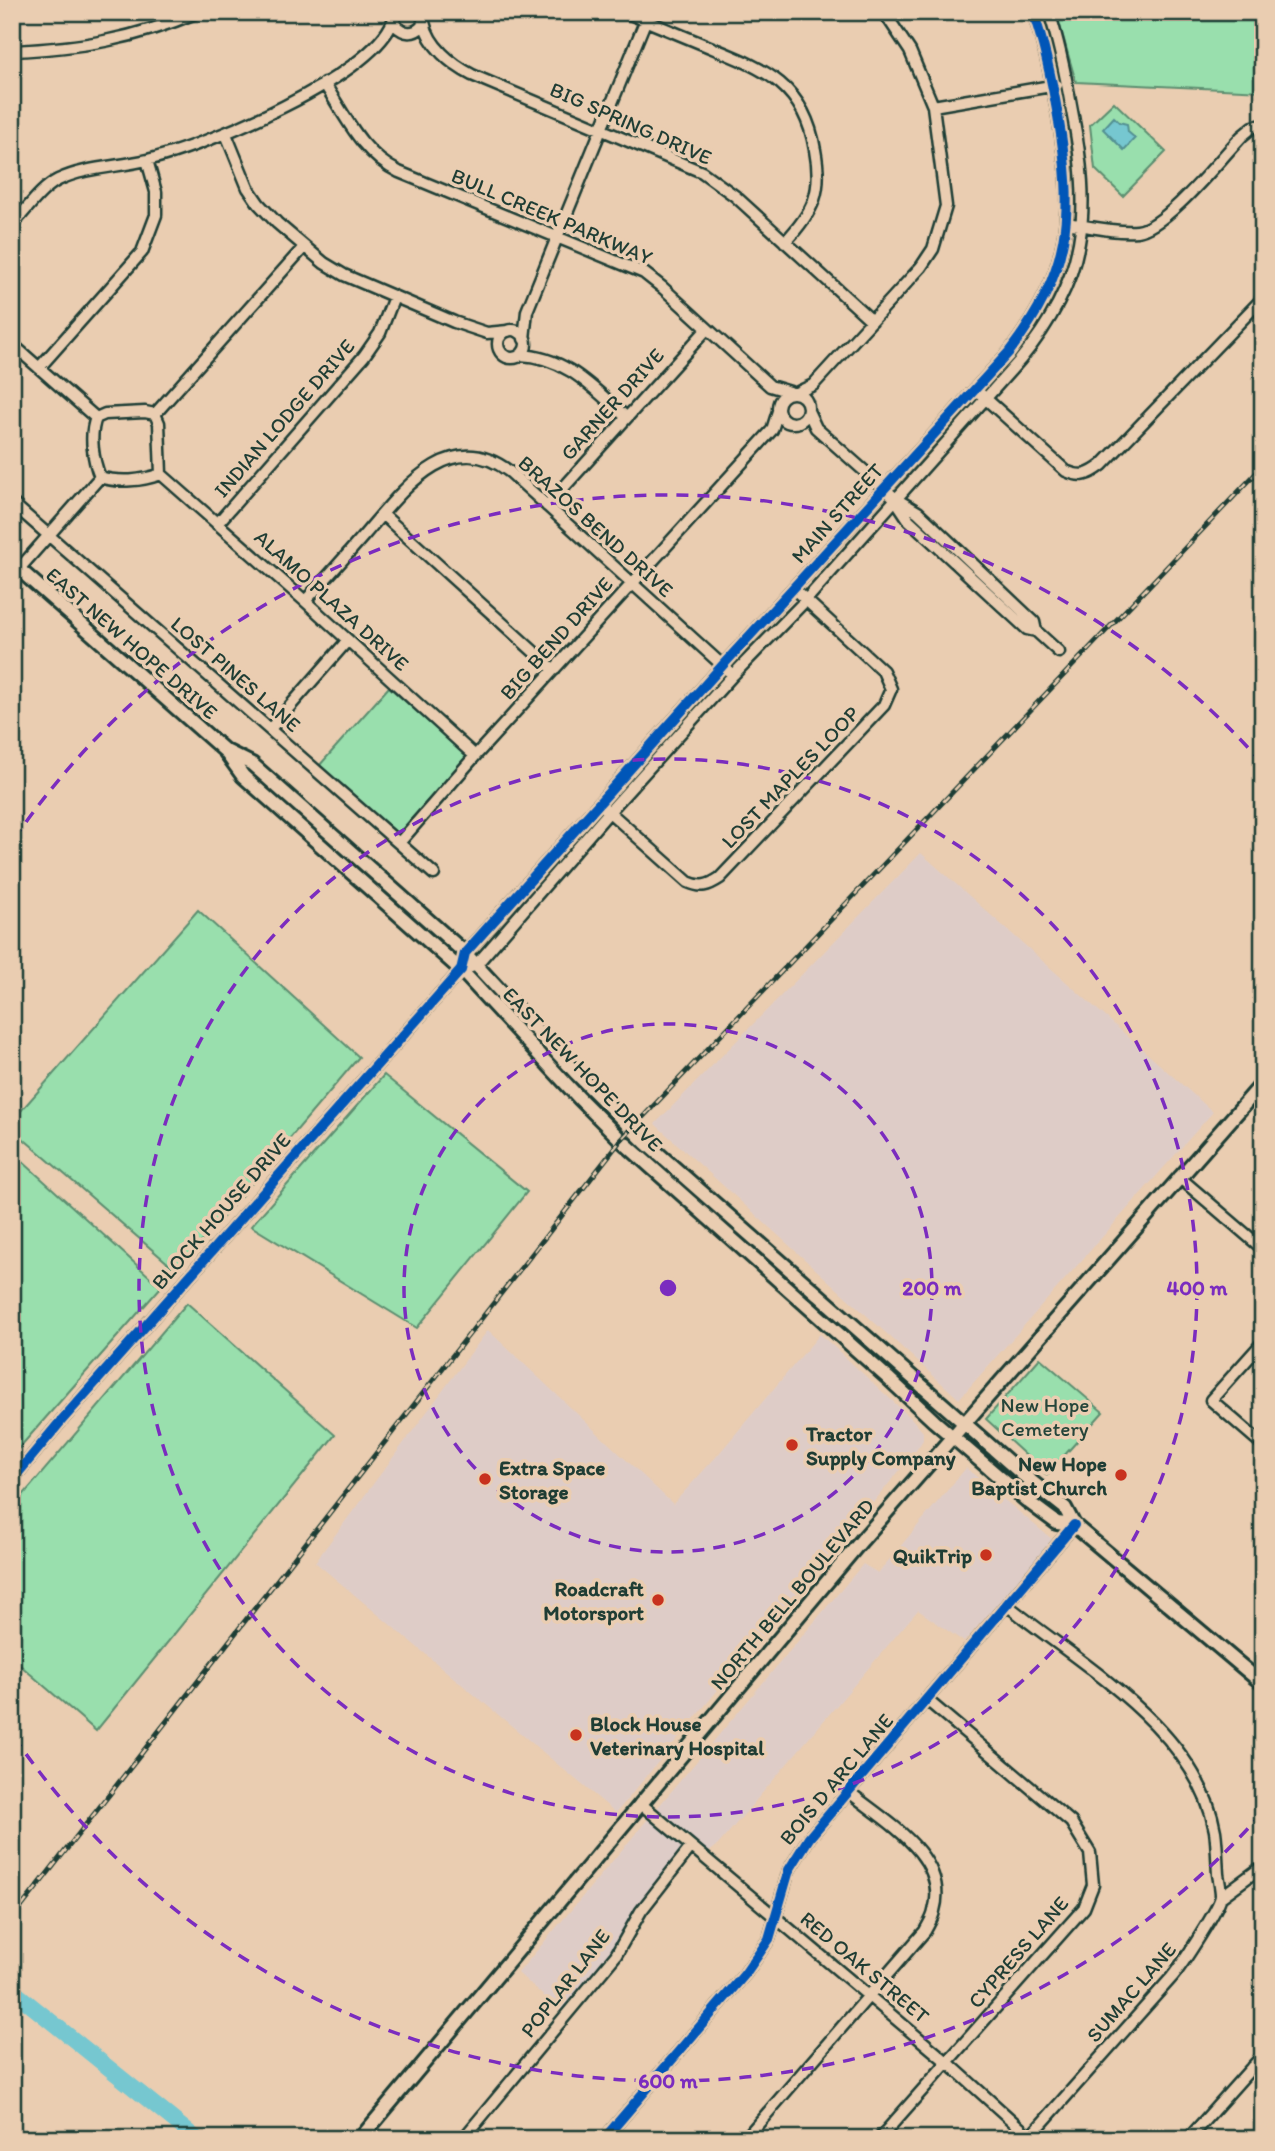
<svg xmlns="http://www.w3.org/2000/svg" width="1275" height="2151" viewBox="0 0 1275 2151" font-family="Itim,sans-serif">
	<rect width="100%" height="100%" fill="#eacdb1"/>
	<filter id="ink" filterUnits="userSpaceOnUse"><feTurbulence type="fractalNoise" baseFrequency=".0143" numOctaves="2"/><feDisplacementMap in="SourceGraphic" scale="14" xChannelSelector="R" yChannelSelector="G"/><feConvolveMatrix kernelMatrix="1 2 1 2 8 2 1 2 1" color-interpolation-filters="sRGB"/></filter>
	<g filter="url(#ink)">
		<!-- built -->
		<path fill="#deccc7" d="M921,853L1213,1112L959,1399L655,1124Z
			M488,1330L673,1504L716,1457L820,1334L912,1419L923,1432V1440L915,1452L616,1813L315,1562Z
			M966,1468L1053,1540L964,1642L918,1610L718,1845L708,1853L697,1845L645,1914L618,1960L568,2018L518,1973L863,1564L878,1573Z"/>
		<!-- green -->
		<path fill="#99dfad" stroke="#5c8e70" stroke-width="2" d="M1056,12H1263V91L1076,82Z
			M1114,102L1166,152L1123,196L1095,169L1090,125Z
			M389,687L467,756L398,834L319,766Z
			M198,910L359,1057L177,1271L12,1129V1121Z
			M384,1075L527,1192L417,1328L251,1226Z
			M12,1152L161,1287L12,1456Z
			M187,1303L335,1435L96,1731L12,1658V1508Z
			M1040,1358L1103,1412L1047,1475L986,1419Z"/>
		<!-- water -->
		<path fill="#76c7d0" stroke="#539092" stroke-width="2" d="M1114,117L1119,122L1127,124L1128,132L1135,138L1124,150L1103,129Z"/>
		<g fill="none" stroke-linecap="round" stroke-linejoin="round">
			<!-- river -->
			<path stroke="#76c7d0" stroke-width="16" d="M12,1990L197,2139"/>
			<!-- minor casing -->
			<g stroke="#1f3d34" stroke-width="15">
				<path id="minor" d="M393,12L395,25C404,34 414,35 422,26L425,12
					M625,12C652,23 678,34 705,45C761,68 804,82 815,150C823,192 814,211 785,242
					M424,22C429,46 451,64 472,75L702,172L735,196L872,321
					M12,51C82,48 134,39 198,12
					M324,83C346,117 362,154 399,172L644,273L663,288L770,386L790,392
					M933,106L1057,85
					M226,134L248,188L259,204L277,223L324,263L344,275L454,322L487,333L508,331
					M1066,223C1088,226 1114,233 1137,231C1166,228 1220,159 1242,136L1253,127L1263,125
					M12,225C26,211 40,189 58,180C85,167 118,167 147,160C205,146 371,78 393,21
					M498 344a14 14 0 1 1 28 0a14 14 0 1 1-28 0Z
					M524,339L527,311L649,12
					M12,344L96,418
					M520,355C567,357 594,389 626,417
					M39,368L142,252L156,215V192L147,160
					M975,389L1066,471C1081,478 1089,475 1102,465L1263,298
					M778 408a15 15 0 1 1 30 0a15 15 0 1 1-30 0Z
					M796,393L813,385L921,267L933,249L946,206L933,106L910,51L884,12
					M808,411L816,428L896,499L918,512L1034,622L1036,631L1059,652
					M145,412L155,414L159,423L161,474C142,481 119,483 100,477C93,460 89,435 96,418L105,414Z
					M155,414L304,247
					M161,474L305,601L475,756
					M897,502L909,520L1027,629L1036,631
					M12,503L434,874
					M547,506L707,329
					M382,514L554,670
					M217,524L364,356L380,333L394,297
					M19,569L100,477
					M305,601C326,579 346,556 366,533C402,491 450,425 510,472L733,675
					M270,729L348,640
					M606,809L688,882C701,888 708,886 720,878L884,705L891,689L883,671L794,589
					M399,843L475,756L772,430L778,411
					M471,967L476,965L609,812L733,675L806,600L1020,360C1088,278 1092,212 1072,111C1066,77 1060,45 1049,12
					M1179,1177L1263,1249
					M1263,1342L1211,1400L1263,1445
					M12,1480L61,1421L461,970L465,953L722,666L1009,352C1071,271 1075,215 1058,116C1052,81 1045,46 1033,12
					M1007,1605C1081,1665 1197,1729 1215,1831C1217,1845 1217,1860 1218,1874C1219,1881 1221,1889 1221,1895C1221,1906 1181,1966 1172,1977L1028,2139
					M640,1803L947,2062L1030,2137
					M1221,1897L1263,1866
					M1252,2067L1263,2076
					M463,2139L616,1955L641,1911L691,1847
					M604,2139L745,1974L769,1939L789,1870L809,1838L1074,1525
					M745,2139L925,1931C928,1925 933,1918 934,1911C950,1856 883,1820 848,1791
					M879,2139L1084,1908L1093,1885L1090,1853L1071,1822L927,1700
					M1188,2139L1263,2055"/>
			</g>
			<!-- major casing -->
			<g stroke="#1f3d34" stroke-width="18">
				<path id="major" d="M12,563L225,751L243,776L461,970L580,1099L621,1140L888,1378L934,1421L1026,1500L1057,1523L1074,1525
					M226,751L252,764L465,953L575,1072L646,1143L1022,1474L1065,1508L1074,1525L1263,1684
					M360,2139L862,1540L1263,1083"/>
			</g>
			<!-- minor -->
			<use href="#minor" stroke="#eacdb1" stroke-width="10"/>
			<!-- major -->
			<use href="#major" stroke="#eacdb1" stroke-width="12"/>
			<!-- rail casing -->
			<g stroke="#1f3d34" stroke-width="5">
				<path id="rail" d="M12,1919L621,1140L1263,466"/>
			</g>
			<!-- rail -->
			<use href="#rail" stroke="#eacdb1" stroke-width="2.5" stroke-dasharray="8" stroke-linecap="butt"/>
			<!-- cycleway casing -->
			<g stroke="#eacdb1" stroke-width="15">
				<path id="cycleway" d="M12,1480L61,1421L461,970L465,953L722,666L1009,352C1071,271 1075,215 1058,116C1052,81 1045,46 1033,12
					M604,2139L745,1974L769,1939L789,1870L809,1838L1074,1525"/>
			</g>
			<!-- cycleway -->
			<use href="#cycleway" stroke="#0057b8" stroke-width="10"/>
		</g>
	</g>
	<!-- distance rings -->
	<g fill="none" stroke="#7b2cbf" stroke-width="3.5" stroke-dasharray="12 9">
		<circle cx="668" cy="1288" r="264"/>
		<circle cx="668" cy="1288" r="529"/>
		<path d="M1262 1813A793 793 0 0 1 14 1737M14 839A793 793 0 0 1 1262 763"/>
	</g>
	<!-- markers -->
	<g fill="#c8321e" stroke="#eacdb1" stroke-width="2.5">
		<circle cx="792" cy="1445" r="7"/>
		<circle cx="1121" cy="1475" r="7"/>
		<circle cx="485" cy="1479" r="7"/>
		<circle cx="986" cy="1555" r="7"/>
		<circle cx="658" cy="1600" r="7"/>
		<circle cx="576" cy="1735" r="7"/>
	</g>
	<g text-anchor="middle" dominant-baseline="central" stroke-width="7" stroke-linejoin="round" paint-order="stroke">
		<!-- street labels -->
		<g font-size="21" fill="#1f3d34" stroke="#eacdb1">
			<text transform="translate(631 123) rotate(24)">BIG SPRING DRIVE</text>
			<text transform="translate(552 216) rotate(23)">BULL CREEK PARKWAY</text>
			<text transform="translate(612 404) rotate(-48)">GARNER DRIVE</text>
			<text transform="translate(284 418) rotate(-49)">INDIAN LODGE DRIVE</text>
			<text transform="translate(837 513) rotate(-48)">MAIN STREET</text>
			<text transform="translate(596 526) rotate(42)">BRAZOS BEND DRIVE</text>
			<text transform="translate(332 600) rotate(42)">ALAMO PLAZA DRIVE</text>
			<text transform="translate(556 638) rotate(-48)">BIG BEND DRIVE</text>
			<text transform="translate(132 643) rotate(41)">EAST NEW HOPE DRIVE</text>
			<text transform="translate(236 674) rotate(41)">LOST PINES LANE</text>
			<text transform="translate(790 777) rotate(-46)">LOST MAPLES LOOP</text>
			<text transform="translate(583 1069) rotate(46)">EAST NEW HOPE DRIVE</text>
			<text transform="translate(221 1211) rotate(-49)">BLOCK HOUSE DRIVE</text>
			<text transform="translate(792 1594) rotate(-50)">NORTH BELL BOULEVARD</text>
			<text transform="translate(836 1779) rotate(-50)">BOIS D ARC LANE</text>
			<text transform="translate(1018 1952) rotate(-49)">CYPRESS LANE</text>
			<text transform="translate(865 1967) rotate(40)">RED OAK STREET</text>
			<text transform="translate(565 1983) rotate(-52)">POPLAR LANE</text>
			<text transform="translate(1131 1992) rotate(-49)">SUMAC LANE</text>
		</g>
		<!-- park labels -->
		<g font-size="21" fill="#25453a" stroke="#eacdb1">
			<text x="1045" y="1404">New Hope<tspan x="1045" dy="24">Cemetery</tspan></text>
		</g>
		<!-- poi labels -->
		<g font-size="21" font-weight="bold" fill="#1f3d34" stroke="#eacdb1" text-anchor="start">
			<text x="806" y="1433">Tractor<tspan x="806" dy="24">Supply Company</tspan></text>
			<text x="1107" y="1463" text-anchor="end">New Hope<tspan x="1107" dy="24">Baptist Church</tspan></text>
			<text x="499" y="1467">Extra Space<tspan x="499" dy="24">Storage</tspan></text>
			<text x="972" y="1555" text-anchor="end">QuikTrip</text>
			<text x="644" y="1588" text-anchor="end">Roadcraft<tspan x="644" dy="24">Motorsport</tspan></text>
			<text x="590" y="1723">Block House<tspan x="590" dy="24">Veterinary Hospital</tspan></text>
		</g>
	</g>
	<circle cx="668" cy="1288" r="10" fill="#7b2cbf" stroke="#eacdb1" stroke-width="3.5"/>
	<g font-size="21" text-anchor="middle" font-weight="bold" fill="#7b2cbf" stroke="#eacdb1" stroke-width="7" stroke-linejoin="round" paint-order="stroke">
		<text x="932" y="1295">200 m</text>
		<text x="1197" y="1295">400 m</text>
		<text x="668" y="2088">600 m</text>
	</g>
	<!-- margin -->
	<rect width="1275" height="2151" fill="none" stroke="#eacdb1" stroke-width="42"/>
	<rect x="21" y="21" width="1233" height="2109" fill="none" stroke="#1f3d34" stroke-width="2.5" filter="url(#ink)"/>
</svg>
